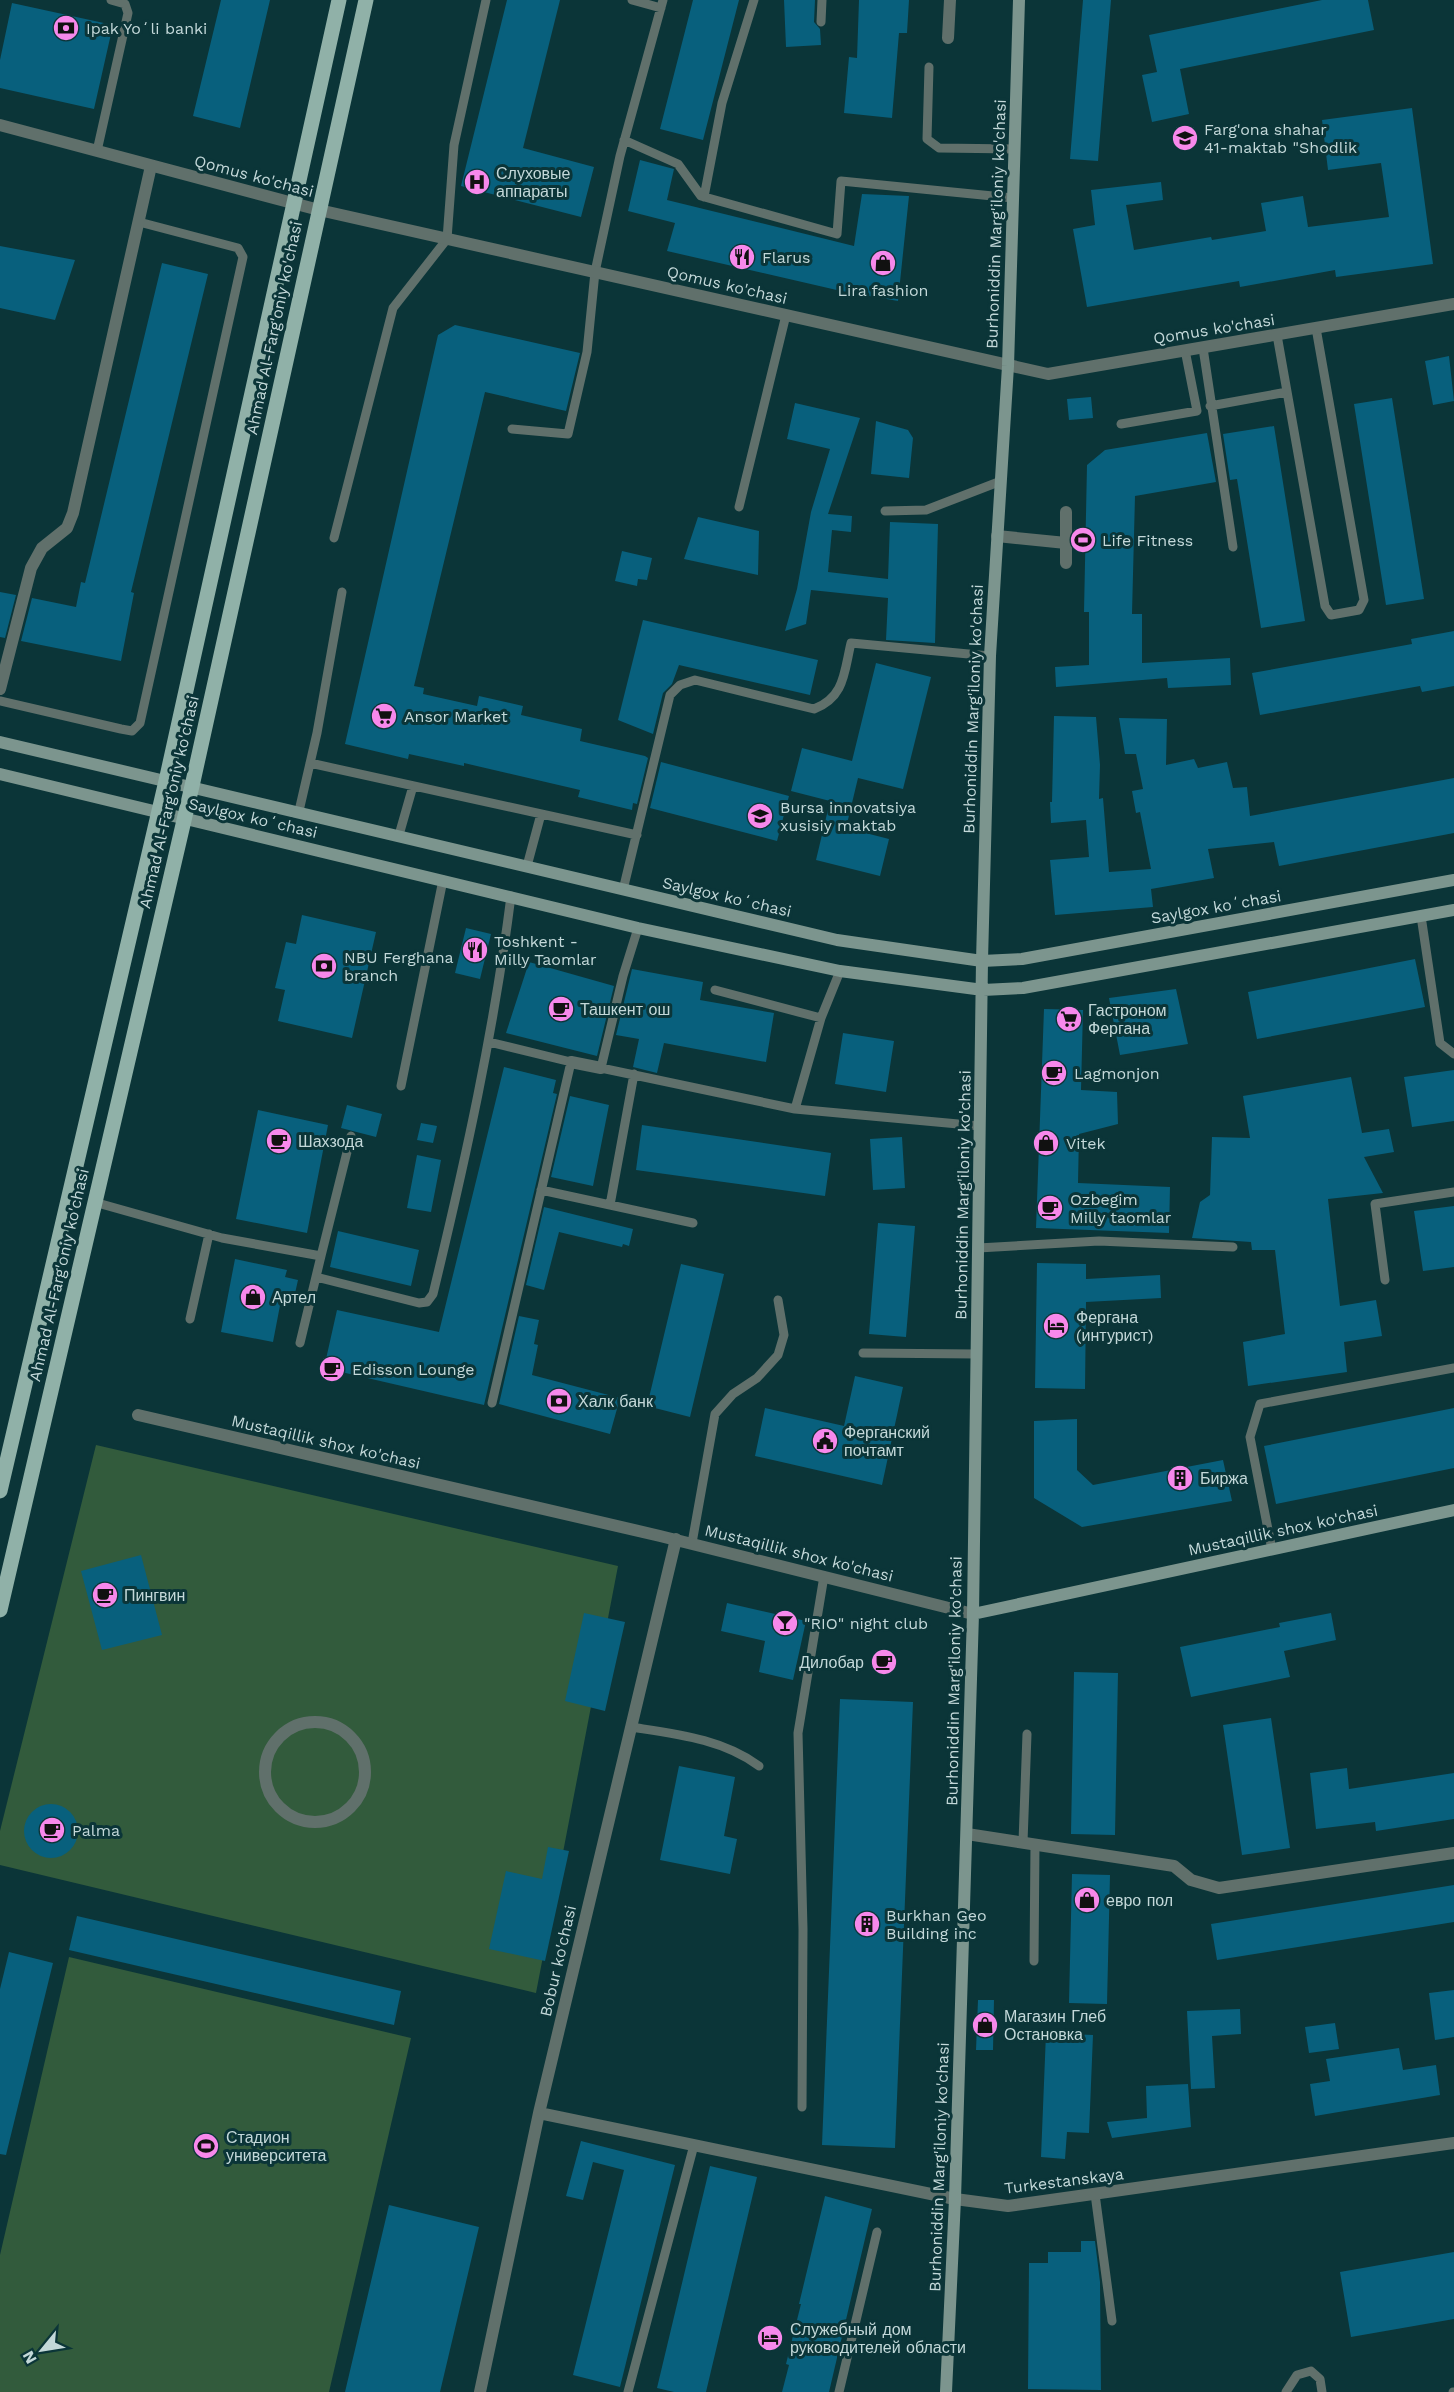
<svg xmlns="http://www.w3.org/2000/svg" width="1454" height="2392" viewBox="0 0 1454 2392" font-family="'Work Sans',sans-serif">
	<rect width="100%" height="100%" fill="#0b3538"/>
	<!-- green -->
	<path fill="#325b3c" d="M96,1445L618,1566L536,1993L0,1865V1831Z
		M69,1957L411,2038L329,2392H0V2255Z"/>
	<!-- building -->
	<path fill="#08607d" d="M221,0H270L240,128L193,116Z
		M507,0H560L523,148L594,167L581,217L461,186Z
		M693,0H739L703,140L660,129Z
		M784,0H815L814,22L820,29L821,45L786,47Z
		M859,0H909L907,33H899L892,118L844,113L849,57L857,58Z
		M1083,0H1111L1098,161L1070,159Z
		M1322,0H1368L1374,30L1180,69L1189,114L1152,122L1142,75L1157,72L1149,35Z
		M12,3L113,25L94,109L0,88V60Z
		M1412,108L1433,264L1336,277L1335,270L1240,287L1239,281L1087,307L1073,229L1095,225L1091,190L1161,182L1163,200L1126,205L1134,250L1211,237L1212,240L1266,231L1261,203L1303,196L1308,227L1389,217L1381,163L1328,170L1322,120Z
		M640,160L674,169L667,200L854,246L862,194L909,196L898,301L841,291L667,251L675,223L628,211Z
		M0,246L75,260L55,320L0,308Z
		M162,263L208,274L131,592L134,593L121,661L21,641L32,598L76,607L81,582L85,583Z
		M455,325L580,353L566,411L485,392L414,686L424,688L423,694L477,706L479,696L523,706L521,715L582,729L580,741L645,756L648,758L637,804L633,803L632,810L578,797L580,790L464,763V766L409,754L408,759L345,744L438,335Z
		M1449,356L1454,401L1433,405L1425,361Z
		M1091,397L1093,418L1069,420L1067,399Z
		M1392,398L1424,599L1386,605L1354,404Z
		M795,403L860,418L828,514L852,516L851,532L832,530L828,572L888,579L890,522L938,524L935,643L886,640L888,598L811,590L806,624L785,631L797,589L811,512L830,449L787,439Z
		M876,421L908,430L913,438L909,478L871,474Z
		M1274,426L1305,621L1261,628L1237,479L1230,480L1223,434Z
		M1207,433L1216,482L1135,496L1132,614H1142V663L1230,658L1231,685L1168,688L1167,678L1056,687L1055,667L1089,665V612H1084L1087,465L1105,450Z
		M698,517L759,531L758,575L684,559Z
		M622,551L652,558L647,580L638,579L637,586L615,581Z
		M0,592L16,595L5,638L0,637Z
		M643,620L818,660L810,695L679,665L672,684L663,693L653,734L618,720Z
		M1454,631V686L1422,692L1420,686L1260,715L1252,673L1412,644L1411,639Z
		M876,663L931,677L903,789L858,778L846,828L889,839L880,876L816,860L830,801L791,791L802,748L852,761Z
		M1054,716L1096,717L1100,765L1099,799L1103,798L1109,872L1151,869L1140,812L1136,813L1132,791L1143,789L1136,754H1125L1119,718L1167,719L1166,765L1194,759L1198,768L1227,762L1233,788L1247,787L1250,816L1454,778V833L1279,866L1274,842L1208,849L1214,878L1151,889L1153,907L1055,915L1050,860L1089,857L1086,820L1051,823L1050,802H1052Z
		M661,762L789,796L777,841L650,808Z
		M302,915L376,932L352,1038L278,1021L285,990L275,988L286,942L296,944Z
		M466,928L491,934L480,979L455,973Z
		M1415,959L1425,1007L1257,1039L1248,992Z
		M529,962L614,986L597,1056L506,1033Z
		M632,969L703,982L700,1000L774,1013L766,1062L664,1043L657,1073L633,1067L639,1039L616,1035Z
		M1176,989L1188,1044L1120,1055L1109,998Z
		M1044,1009L1083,1010L1081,1090L1117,1092L1118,1124L1079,1134L1078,1183L1170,1187L1169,1233L1036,1228Z
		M843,1033L894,1041L886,1092L835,1084Z
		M504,1067L556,1080L553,1093L557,1094L484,1405L324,1368L337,1310L439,1332Z
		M1454,1070V1121L1412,1127L1404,1077Z
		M1351,1077L1362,1133L1389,1129L1394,1152L1364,1157L1383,1193L1328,1199L1340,1306L1376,1300L1382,1336L1344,1342L1347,1372L1248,1386L1243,1342L1285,1334L1275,1250H1252L1251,1242L1192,1238L1200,1202L1210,1195L1212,1137L1250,1138L1243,1096Z
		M570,1096L609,1105L593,1186L551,1177Z
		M347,1105L382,1114L376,1137L341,1128Z
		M258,1110L328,1125L307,1233L236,1219Z
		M421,1123L437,1126L433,1143L417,1140Z
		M642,1125L831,1153L825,1196L636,1170Z
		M902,1137L905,1188L873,1190L870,1139Z
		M417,1155L441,1160L431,1212L407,1208Z
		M1454,1206V1267L1423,1271L1414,1211Z
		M544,1207L633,1229L629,1246L623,1244L622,1247L559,1232L544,1290L526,1285Z
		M878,1223L915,1226L906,1337L869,1334Z
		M338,1231L419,1250L411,1286L330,1267Z
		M235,1259L287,1270L285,1277L298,1280L294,1298L282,1295L273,1342L221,1332Z
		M1037,1263L1086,1264V1279L1160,1275L1161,1298L1086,1302L1085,1389L1035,1388Z
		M681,1264L724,1274L690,1417L647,1406Z
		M519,1316L539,1320L534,1344L538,1345L532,1375L620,1398L610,1434L499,1404Z
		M855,1376L903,1387L882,1485L755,1456L765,1408L844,1426Z
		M1454,1408V1468L1276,1504L1264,1446Z
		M1077,1419V1470L1093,1485L1223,1460L1232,1501L1082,1527L1034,1498V1421Z
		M141,1555L162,1635L102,1650L81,1571Z
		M727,1603L806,1621L793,1680L759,1672L765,1641L721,1631Z
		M584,1613L625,1622L605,1711L565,1701Z
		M1331,1613L1336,1640L1284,1651L1290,1677L1191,1697L1180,1647L1280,1627L1279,1623Z
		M1074,1672L1118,1673L1115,1835L1071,1834Z
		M840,1699L913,1702L895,2148L822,2145Z
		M1271,1718L1290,1848L1242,1855L1223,1725Z
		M679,1766L735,1777L724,1836L737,1839L730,1874L660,1860Z
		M1347,1768L1349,1789L1454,1773V1819L1376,1831L1375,1822L1316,1829L1310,1773Z
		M24 1831a27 27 0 1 1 54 0a27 27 0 1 1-54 0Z
		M548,1847L569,1851L545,1961L489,1949L506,1871L542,1879Z
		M1072,1874L1110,1875L1107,2004L1069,2003Z
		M1454,1885V1922L1217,1960L1211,1924Z
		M77,1916L401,1991L394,2025L69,1950Z
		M9,1952L53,1963L6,2155L0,2154V1989Z
		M1454,1990V2037L1435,2040L1429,1993Z
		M978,2000H994L993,2050H976Z
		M1240,2009L1241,2034L1212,2036L1215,2088L1191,2089L1187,2011Z
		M1335,2023L1339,2049L1309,2053L1305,2027Z
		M1046,2033L1093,2035L1089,2133L1067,2132L1065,2159L1041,2157Z
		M1399,2048L1403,2070L1436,2065L1440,2095L1315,2116L1310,2084L1330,2081L1326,2059Z
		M1188,2084L1191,2127L1112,2138L1107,2122L1147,2118L1146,2086Z
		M581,2141L675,2165L620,2387L573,2375L624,2170L593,2162L583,2200L566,2196Z
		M710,2166L757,2177L706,2392H674L657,2388Z
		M825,2196L872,2209L829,2392H782L789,2365L786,2364L801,2304H799Z
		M389,2205L479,2227L440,2392H345Z
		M1081,2241H1095L1100,2282L1101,2390L1028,2389L1029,2263H1048V2252H1081Z
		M1454,2252V2319L1351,2337L1340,2272Z"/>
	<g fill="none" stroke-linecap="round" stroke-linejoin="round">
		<!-- lane -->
		<path stroke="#60706b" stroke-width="9" d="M632,0L661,8
			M821,22L822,0
			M929,67L927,139L939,148L1015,149
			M624,140L678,164L701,196L837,234L841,181L1013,198
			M97,151L128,13L125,4L111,0
			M704,197L722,103L754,0
			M1277,335L1325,606L1331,615L1359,610L1364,600L1316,328
			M1203,348L1233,547
			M1210,406L1287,392
			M1121,424L1197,411L1185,350
			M512,429L568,434L587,352L595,272L620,156L663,0
			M739,507L786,315
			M885,511L926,510L1001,481
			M334,538L393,308L447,239L454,145L486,0
			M0,701L121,729L132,731L140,723L243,257L238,248L139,222
			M310,763L637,835
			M299,811L317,733L342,592
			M399,835L413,786
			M527,866L541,814
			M623,890L670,695L680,685L695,680L814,709C845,697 844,672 851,643L990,656
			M1421,916L1440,1043L1454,1054
			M638,928L623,976L601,1068L795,1109
			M715,990L821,1018L840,971
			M821,1018L795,1109L980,1126
			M489,1042L571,1062L492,1403
			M401,1086L443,880
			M541,1190L693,1223
			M94,1202L222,1238L321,1256L300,1343
			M610,1205L634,1074
			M978,1248L1099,1241L1233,1247
			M321,1256L351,1136
			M316,1277L419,1303L427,1302L433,1294C465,1162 494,1031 511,896
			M1385,1280L1375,1204L1454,1192
			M190,1319L209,1234
			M863,1353L976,1354
			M692,1543L715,1414L733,1394L757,1378L778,1355L784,1335L778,1300
			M1272,1550L1250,1437L1260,1404L1454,1368
			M631,1727C676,1734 723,1739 759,1766
			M1023,1842L1027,1734
			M1034,1961L1035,1844
			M802,2107L803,1929L798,1733L824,1576
			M1095,2194L1112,2321
			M628,2392L694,2145
			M839,2392L877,2232
			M1286,2392L1297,2375L1311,2371L1320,2379L1322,2392
			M1453,2392H1454"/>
		<!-- street -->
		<path stroke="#60706b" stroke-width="12" d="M948,38L950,0
			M0,125L319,210L1048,374L1454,304
			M997,536L1066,543V512
			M1066,563V543
			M0,689L31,568L42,548L67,528L73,513L151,166
			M571,1062L601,1068
			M138,1415L660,1536L973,1614
			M265 1772a50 50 0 1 1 100 0a50 50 0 1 1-100 0Z
			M967,1834L1174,1866L1191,1880L1219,1888L1454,1853
			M539,2113L955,2199L1008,2206L1454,2143
			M480,2392L539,2113L676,1539"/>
		<!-- secondary -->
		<path stroke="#7c958e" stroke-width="12" d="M0,742L837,940L982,961L1022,959L1454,880
			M0,774L638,928L840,971L983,990L1023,988L1454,910
			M973,1614L1454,1510
			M946,2392L955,2199L973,1614L982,961L990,656L1008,366L1019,0"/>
		<!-- primary -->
		<path stroke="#90b1a8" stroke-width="15" d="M0,1491L166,781L339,0
			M0,1610L192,786L366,0"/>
	</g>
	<!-- icons -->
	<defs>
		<g id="bank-disc" transform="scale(1.35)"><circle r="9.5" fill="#f788eb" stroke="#0b3538"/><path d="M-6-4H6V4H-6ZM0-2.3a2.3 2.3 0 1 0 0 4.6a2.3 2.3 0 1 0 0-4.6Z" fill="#111"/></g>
		<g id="school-disc" transform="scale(1.35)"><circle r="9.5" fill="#f788eb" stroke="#0b3538"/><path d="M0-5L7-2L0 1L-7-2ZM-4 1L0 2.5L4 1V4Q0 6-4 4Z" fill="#111"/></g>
		<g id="hospital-disc" transform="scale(1.35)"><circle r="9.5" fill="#f788eb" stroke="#0b3538"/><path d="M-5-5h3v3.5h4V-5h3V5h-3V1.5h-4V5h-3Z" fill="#111"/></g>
		<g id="restaurant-disc" transform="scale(1.35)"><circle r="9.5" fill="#f788eb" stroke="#0b3538"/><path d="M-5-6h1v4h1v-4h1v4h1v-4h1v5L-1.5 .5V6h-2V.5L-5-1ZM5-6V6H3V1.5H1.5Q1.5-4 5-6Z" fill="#111"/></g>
		<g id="shop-disc" transform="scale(1.35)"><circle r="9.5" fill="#f788eb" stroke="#0b3538"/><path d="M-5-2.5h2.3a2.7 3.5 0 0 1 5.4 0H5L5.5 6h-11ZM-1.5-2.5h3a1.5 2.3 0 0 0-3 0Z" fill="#111"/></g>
		<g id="stadium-disc" transform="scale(1.35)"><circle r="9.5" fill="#f788eb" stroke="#0b3538"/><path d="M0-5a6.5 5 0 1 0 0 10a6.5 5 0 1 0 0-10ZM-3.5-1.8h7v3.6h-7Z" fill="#111"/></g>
		<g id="supermarket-disc" transform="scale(1.35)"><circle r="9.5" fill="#f788eb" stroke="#0b3538"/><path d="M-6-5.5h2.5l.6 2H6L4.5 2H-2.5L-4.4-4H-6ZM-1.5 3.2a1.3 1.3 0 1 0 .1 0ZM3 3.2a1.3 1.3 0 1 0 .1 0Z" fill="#111"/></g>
		<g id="cafe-disc" transform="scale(1.35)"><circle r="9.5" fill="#f788eb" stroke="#0b3538"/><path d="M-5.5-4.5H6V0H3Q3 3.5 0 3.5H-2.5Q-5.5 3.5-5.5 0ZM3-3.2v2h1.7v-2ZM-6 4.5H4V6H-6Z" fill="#111"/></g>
		<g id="hotel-disc" transform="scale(1.35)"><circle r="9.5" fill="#f788eb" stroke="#0b3538"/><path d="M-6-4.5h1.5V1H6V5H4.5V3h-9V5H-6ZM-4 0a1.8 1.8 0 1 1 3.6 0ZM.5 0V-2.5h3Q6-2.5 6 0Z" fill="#111"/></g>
		<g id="civic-disc" transform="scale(1.35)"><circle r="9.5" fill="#f788eb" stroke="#0b3538"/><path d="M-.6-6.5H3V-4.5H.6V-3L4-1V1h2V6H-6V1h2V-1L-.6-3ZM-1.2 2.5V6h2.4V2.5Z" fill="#111"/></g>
		<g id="building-disc" transform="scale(1.35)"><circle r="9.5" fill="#f788eb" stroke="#0b3538"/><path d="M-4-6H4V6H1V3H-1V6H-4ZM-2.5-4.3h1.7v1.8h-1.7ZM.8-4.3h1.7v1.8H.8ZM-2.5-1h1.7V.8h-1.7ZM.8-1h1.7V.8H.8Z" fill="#111"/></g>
		<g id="bar-disc" transform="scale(1.35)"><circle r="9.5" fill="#f788eb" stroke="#0b3538"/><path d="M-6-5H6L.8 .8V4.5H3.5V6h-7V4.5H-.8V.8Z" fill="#111"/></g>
	</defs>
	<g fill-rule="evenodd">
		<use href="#bank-disc" x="66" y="28"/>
		<use href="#school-disc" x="1185" y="138"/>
		<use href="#hospital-disc" x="477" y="182"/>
		<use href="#restaurant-disc" x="742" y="257"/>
		<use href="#shop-disc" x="883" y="263"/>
		<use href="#stadium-disc" x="1083" y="540"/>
		<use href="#supermarket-disc" x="384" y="716"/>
		<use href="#school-disc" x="760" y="816"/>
		<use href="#restaurant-disc" x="475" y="950"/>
		<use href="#bank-disc" x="324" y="966"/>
		<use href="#cafe-disc" x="561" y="1009"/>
		<use href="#supermarket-disc" x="1069" y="1019"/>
		<use href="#cafe-disc" x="1054" y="1073"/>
		<use href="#cafe-disc" x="279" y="1141"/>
		<use href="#shop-disc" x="1046" y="1143"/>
		<use href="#cafe-disc" x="1050" y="1208"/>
		<use href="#shop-disc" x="253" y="1297"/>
		<use href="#hotel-disc" x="1056" y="1326"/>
		<use href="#cafe-disc" x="332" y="1369"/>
		<use href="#bank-disc" x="559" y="1401"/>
		<use href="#civic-disc" x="825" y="1441"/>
		<use href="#building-disc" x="1180" y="1478"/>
		<use href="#cafe-disc" x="105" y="1595"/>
		<use href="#bar-disc" x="785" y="1623"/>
		<use href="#cafe-disc" x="884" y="1662"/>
		<use href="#cafe-disc" x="52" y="1830"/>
		<use href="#shop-disc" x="1087" y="1900"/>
		<use href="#building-disc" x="867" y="1924"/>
		<use href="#shop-disc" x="985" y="2025"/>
		<use href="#stadium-disc" x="206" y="2146"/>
		<use href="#hotel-disc" x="770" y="2338"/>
	</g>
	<g text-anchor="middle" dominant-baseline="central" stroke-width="6" stroke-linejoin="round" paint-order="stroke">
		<!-- poi labels -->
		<g font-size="16" fill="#c3d8d9" stroke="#0b3538" text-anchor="start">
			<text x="86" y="28">Ipak Yoʻli banki</text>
			<text x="1204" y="129">Farg'ona shahar<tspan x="1204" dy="18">41-maktab "Shodlik</tspan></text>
			<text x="496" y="173">Слуховые<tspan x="496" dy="18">аппараты</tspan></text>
			<text x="762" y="257">Flarus</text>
			<text x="883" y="290" text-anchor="middle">Lira fashion</text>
			<text x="1102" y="540">Life Fitness</text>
			<text x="404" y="716">Ansor Market</text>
			<text x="780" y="807">Bursa innovatsiya<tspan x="780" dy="18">xusisiy maktab</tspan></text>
			<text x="494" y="941">Toshkent -<tspan x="494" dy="18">Milly Taomlar</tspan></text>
			<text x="344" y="957">NBU Ferghana<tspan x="344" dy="18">branch</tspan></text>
			<text x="580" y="1009">Ташкент ош</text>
			<text x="1088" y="1010">Гастроном<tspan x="1088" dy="18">Фергана</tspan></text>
			<text x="1074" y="1073">Lagmonjon</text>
			<text x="298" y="1141">Шахзода</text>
			<text x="1066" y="1143">Vitek</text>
			<text x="1070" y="1199">Ozbegim<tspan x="1070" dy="18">Milly taomlar</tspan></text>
			<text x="272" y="1297">Артел</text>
			<text x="1076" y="1317">Фергана<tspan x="1076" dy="18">(интурист)</tspan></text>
			<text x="352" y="1369">Edisson Lounge</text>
			<text x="578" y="1401">Халк банк</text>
			<text x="844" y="1432">Ферганский<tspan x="844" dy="18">почтамт</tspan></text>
			<text x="1200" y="1478">Биржа</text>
			<text x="124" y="1595">Пингвин</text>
			<text x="804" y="1623">"RIO" night club</text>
			<text x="864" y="1662" text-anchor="end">Дилобар</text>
			<text x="72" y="1830">Palma</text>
			<text x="1106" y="1900">евро пол</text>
			<text x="886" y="1915">Burkhan Geo<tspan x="886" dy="18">Building inc</tspan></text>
			<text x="1004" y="2016">Магазин Глеб<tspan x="1004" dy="18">Остановка</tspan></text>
			<text x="226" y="2137">Стадион<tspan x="226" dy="18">университета</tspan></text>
			<text x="790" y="2329">Служебный дом<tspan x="790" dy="18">руководителей области</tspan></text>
		</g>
		<!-- street labels -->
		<g font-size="16" fill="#c3d8d9" stroke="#0b3538">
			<text transform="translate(254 176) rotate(15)">Qomus ko'chasi</text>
			<text transform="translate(996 224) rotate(-88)">Burhoniddin Marg'iloniy ko'chasi</text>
			<text transform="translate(727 285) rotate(13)">Qomus ko'chasi</text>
			<text transform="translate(274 328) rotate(-78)">Ahmad Al-Farg'oniy ko'chasi</text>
			<text transform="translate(1214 329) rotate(-9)">Qomus ko'chasi</text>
			<text transform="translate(973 709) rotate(-88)">Burhoniddin Marg'iloniy ko'chasi</text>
			<text transform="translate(169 802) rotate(-77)">Ahmad Al-Farg'oniy ko'chasi</text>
			<text transform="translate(253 818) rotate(13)">Saylgox koʻchasi</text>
			<text transform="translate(727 897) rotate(13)">Saylgox koʻchasi</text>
			<text transform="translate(1216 907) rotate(-10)">Saylgox koʻchasi</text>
			<text transform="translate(963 1195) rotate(-89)">Burhoniddin Marg'iloniy ko'chasi</text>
			<text transform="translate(59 1275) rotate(-77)">Ahmad Al-Farg'oniy ko'chasi</text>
			<text transform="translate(326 1442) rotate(13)">Mustaqillik shox ko'chasi</text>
			<text transform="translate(1283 1530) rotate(-12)">Mustaqillik shox ko'chasi</text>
			<text transform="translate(799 1553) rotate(14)">Mustaqillik shox ko'chasi</text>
			<text transform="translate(954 1681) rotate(-89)">Burhoniddin Marg'iloniy ko'chasi</text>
			<text transform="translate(558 1961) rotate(-77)">Bobur ko'chasi</text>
			<text transform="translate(939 2167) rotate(-88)">Burhoniddin Marg'iloniy ko'chasi</text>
			<text transform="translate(1064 2181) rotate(-7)">Turkestanskaya</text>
		</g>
	</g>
	<!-- north arrow -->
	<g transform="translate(42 2350) rotate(240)" stroke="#0b3538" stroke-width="4.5" paint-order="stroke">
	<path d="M0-4.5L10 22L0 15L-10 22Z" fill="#c3d8d9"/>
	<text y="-9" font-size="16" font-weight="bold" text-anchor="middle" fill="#c3d8d9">N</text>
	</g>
</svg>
